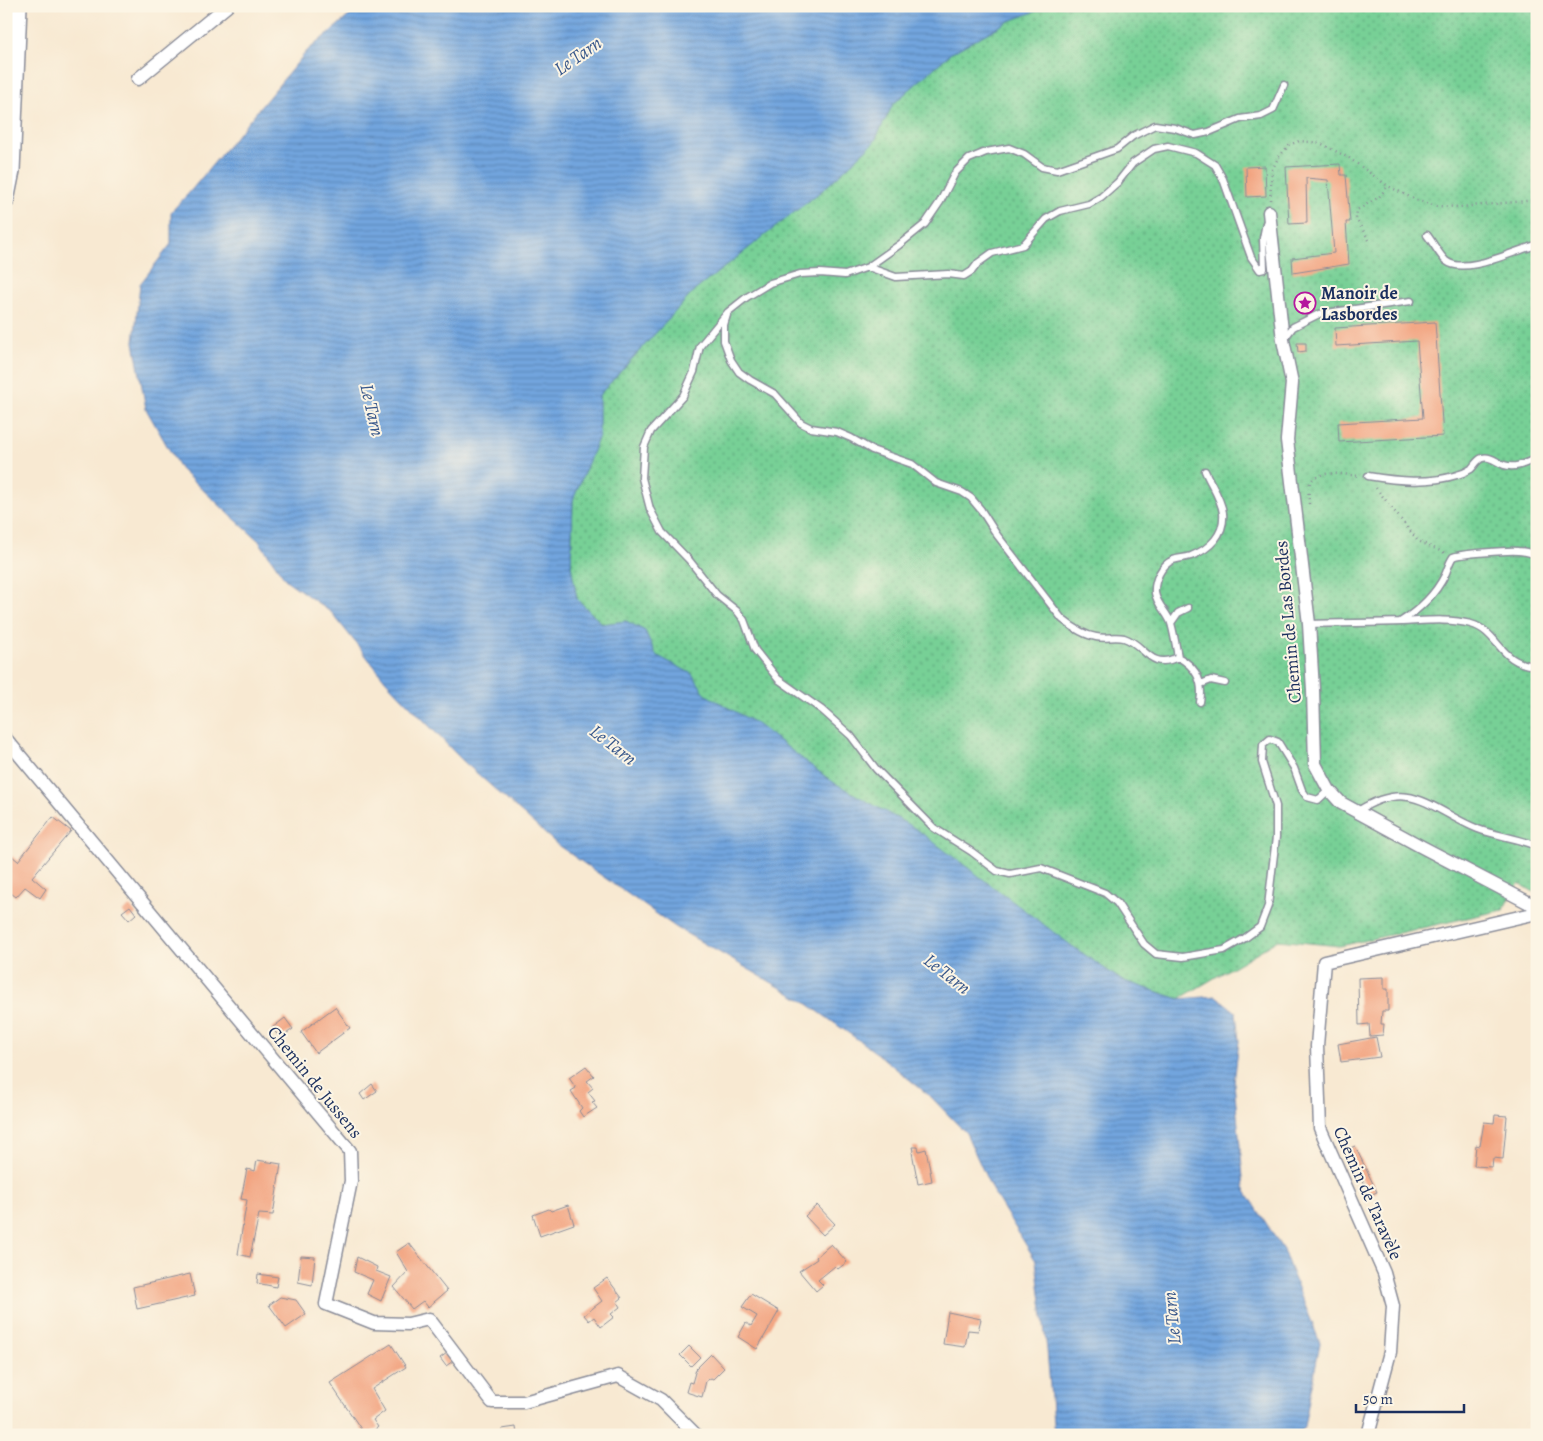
<svg xmlns="http://www.w3.org/2000/svg" width="1543" height="1441" viewBox="0 0 1543 1441" font-family="Alegreya,serif">
	<defs>
		<pattern id="grass-dots" width="8" height="8" patternUnits="userSpaceOnUse" patternTransform="scale(1.25)"><rect width="8" height="8" fill="#77d096"/><path d="M2 2h.1M6 6h.1" fill="none" stroke="#61a97e" stroke-width="1.8" stroke-linecap="round"/></pattern>
		<pattern id="water-rules" width="6" height="5" patternUnits="userSpaceOnUse" patternTransform="scale(1.25)"><rect width="6" height="5" fill="#72a5de"/><path d="M0 2.5h6" fill="none" stroke="#5d87b7"/></pattern>
	</defs>
	<rect width="100%" height="100%" fill="#fcf5e5"/>
	<filter id="ink" filterUnits="userSpaceOnUse"><feTurbulence type="fractalNoise" baseFrequency=".02" numOctaves="2"/><feDisplacementMap in="SourceGraphic" scale="10" xChannelSelector="R" yChannelSelector="G"/><feConvolveMatrix kernelMatrix="1 2 1 2 8 2 1 2 1" color-interpolation-filters="sRGB"/></filter>
	<filter id="wash" filterUnits="userSpaceOnUse"><feTurbulence type="fractalNoise" baseFrequency=".0096" numOctaves="4" result="noise"/><feDisplacementMap in="SourceGraphic" scale="20" xChannelSelector="R" yChannelSelector="G"/><feGaussianBlur stdDeviation="1.12" result="paint"/><feColorMatrix in="noise" values="0 0 0 0 0 0 0 0 0 0 0 0 0 0 0 0 0 1.4 0 .05"/><feComposite in="paint" operator="in"/></filter>
	<g filter="url(#wash)">
		<rect width="100%" height="100%" fill="#f8e9d2"/>
		<!-- grass -->
		<path fill="url(#grass-dots)" stroke="#49807a" d="M1050,6H1537V894L1519,883L1503,910L1340,946L1278,940L1179,999L1121,980L831,781L757,724L706,695L692,674L656,655L645,631L626,621L602,624L577,599L571,566L573,499L599,436V395L694,291L825,188L874,142L893,104L951,53L1009,21Z"/>
		<!-- water -->
		<path fill="url(#water-rules)" stroke="#466a9e" d="M361,6H1050L1009,21L951,53L893,104L874,142L825,188L694,291L599,395V436L573,500L571,566L577,599L602,624L626,621L645,631L656,655L692,674L706,695L757,724L831,781L916,829L1072,946L1121,980L1179,999L1216,996L1236,1012L1239,1041L1234,1083L1244,1188L1283,1250L1320,1343L1304,1426L1300,1435H1054L1047,1350L1036,1261L992,1190L966,1133L931,1097L878,1054L802,1000L677,928L559,846L462,760L386,681L332,613L286,580L259,541L181,470L146,409L134,342L140,284L171,244V212L189,193L307,51Z"/>
		<g id="blocks">
			<!-- building -->
			<path fill="#f2a37f" d="M1340,164L1341,175H1346L1350,222H1346L1349,264L1293,273L1292,258L1334,253L1328,180L1306,178L1307,223L1289,224L1286,167Z
				M1265,166L1266,196L1247,197L1246,167Z
				M1435,322L1443,436L1339,442L1338,423L1423,418L1417,341L1336,346L1335,328Z
				M1297,343H1306V351L1298,352Z
				M53,817L71,831L32,877L46,889L40,898L25,887L16,897L6,889V863L12,856L18,861Z
				M130,906L136,914L129,920L122,912Z
				M1384,977V989H1388V1011H1382L1381,1024H1384L1383,1035L1370,1036L1369,1024L1359,1025L1358,978Z
				M335,1007L350,1028L316,1053L301,1032Z
				M285,1018L293,1029L280,1038L272,1028Z
				M1376,1037L1380,1057L1341,1062L1338,1044Z
				M586,1066L594,1076L587,1081L593,1088L588,1092L595,1101L592,1102L597,1108L583,1117L579,1111L582,1108L571,1091L576,1088L569,1078Z
				M372,1084L377,1091L364,1100L360,1094Z
				M1495,1115L1507,1116L1503,1159L1493,1158L1492,1167L1474,1166L1476,1145L1480,1146L1484,1122L1494,1123Z
				M1355,1146L1377,1192L1370,1195L1348,1149Z
				M913,1147H918L919,1151L926,1149L932,1181L918,1184L912,1152L914,1151Z
				M257,1160L281,1164L273,1215L259,1214L250,1257L238,1254L247,1200L241,1199L247,1169L255,1171Z
				M568,1205L574,1224L540,1236L533,1215L549,1209L551,1211Z
				M817,1205L835,1224L823,1235L805,1216Z
				M409,1243L447,1291L428,1307L423,1301L412,1309L394,1287L408,1272L396,1252Z
				M831,1244L847,1262L838,1269L835,1266L818,1280L823,1285L816,1291L799,1271L817,1259L816,1257Z
				M301,1256L315,1257L312,1285L298,1282Z
				M357,1257L377,1267L376,1271L391,1277L381,1301L367,1294L373,1280L354,1272Z
				M190,1274L195,1296L137,1309L133,1287Z
				M258,1274L278,1277L276,1287L257,1283Z
				M607,1278L622,1298L617,1302L620,1307L611,1314L614,1317L601,1327L594,1317L589,1321L584,1315L602,1301L593,1288Z
				M751,1294L779,1311L757,1349L738,1337L746,1323L751,1326L757,1316L742,1307Z
				M280,1297L296,1300L306,1314L286,1328L269,1305Z
				M948,1312L981,1319L978,1331L968,1330L965,1347L943,1344Z
				M391,1344L406,1367L372,1389L385,1411L373,1420L378,1427L372,1432L374,1435H365L330,1383Z
				M689,1346L700,1357L691,1366L680,1355Z
				M447,1353L453,1361L446,1366L440,1358Z
				M711,1354L724,1368L713,1379L711,1378L706,1381L702,1397L686,1392L689,1382L692,1383L696,1369Z
				M516,1427L517,1435H503L502,1429Z"/>
		</g>
	</g>
	<g filter="url(#ink)">
		<use href="#blocks" fill-opacity="0" stroke="#8a8c98" stroke-width="1"/>
		<g fill="none" stroke-linecap="round" stroke-linejoin="round">
			<!-- service casing -->
			<g stroke="#8a8c98" stroke-width="9">
				<path id="service" d="M1284,85L1273,110L1261,116L1240,119L1209,132L1195,135L1175,128L1155,125L1133,136L1117,149L1057,170L1042,167L1024,154L1009,148L986,152L969,159L955,173L940,202L925,224L899,245L868,267L845,275L820,273L800,274L770,283L747,297L728,312L700,346L694,372L683,396L651,431L644,447L642,478L650,509L662,532L689,560L717,595L737,611L744,620L755,650L778,679L822,710L851,736L876,769L934,828L972,852L997,871L1010,874L1041,868L1105,893L1117,903L1144,944L1156,954L1183,957L1224,950L1245,938L1260,927L1268,906L1276,837V806L1262,762L1263,745L1270,739L1278,742L1294,768L1302,790L1307,797L1318,800L1329,790
					M1427,235C1432,241 1440,256 1446,261C1465,276 1515,250 1537,245
					M868,267L896,277L948,274L964,276L972,271L978,263L992,253L1023,245L1046,219L1060,211L1089,204L1101,197L1118,182L1133,163L1154,149L1168,146L1196,153L1215,165L1223,179L1251,257L1260,270L1264,269L1263,238L1266,223
					M727,315L724,325V341L731,360L739,372L750,380L775,394L801,423L811,428L837,432L851,438L872,450L912,464L936,483L962,492L971,498L981,510L997,535L1062,619C1072,627 1084,635 1096,637C1105,639 1115,636 1124,638C1145,644 1149,671 1178,657C1196,667 1204,681 1200,702
					M1284,339L1293,327L1319,314L1411,301
					M1368,476C1398,481 1428,484 1457,475C1461,474 1468,471 1471,469C1475,465 1477,460 1482,458C1491,456 1496,462 1504,465C1515,469 1526,463 1537,458
					M1400,622C1419,610 1435,595 1445,575C1448,569 1449,562 1453,557C1457,554 1510,550 1518,551C1524,551 1531,553 1537,555
					M1171,623L1178,613L1188,608
					M1309,624C1340,623 1371,623 1402,622C1425,621 1448,618 1471,624C1500,632 1498,664 1537,666
					M1178,657C1176,646 1174,634 1171,623C1167,612 1157,605 1155,593C1154,581 1161,565 1173,560C1178,558 1185,558 1191,556C1210,549 1225,534 1223,513C1221,498 1211,485 1205,471
					M1201,684L1211,680L1225,683
					M1358,811C1411,777 1431,810 1478,829C1497,836 1518,838 1537,846"/>
			</g>
			<!-- minor casing -->
			<g stroke="#8a8c98" stroke-width="15">
				<path id="minor" d="M138,79L227,6
					M1269,212L1283,340L1292,383L1287,440L1309,624L1313,690L1315,764L1329,790L1341,803L1422,847L1537,907
					M6,739L350,1151L351,1181L326,1304L374,1323L408,1324L429,1319L492,1402H524L618,1376L661,1400L696,1435
					M1368,1435L1390,1352L1393,1306L1384,1273L1320,1128L1317,1046L1324,962L1537,913"/>
			</g>
			<!-- tertiary casing -->
			<g stroke="#8a8c98" stroke-width="18">
				<path id="tertiary" d="M6,201L12,171L19,6"/>
			</g>
			<!-- path -->
			<path stroke="#8a8c98" stroke-width="2.5" stroke-dasharray="1 4" stroke-linecap="butt" d="M1270,200L1272,170L1278,158L1289,145L1299,141L1320,143L1349,158L1388,186L1416,200L1436,206L1460,207L1537,200
				M1369,240L1356,219L1357,210L1379,197L1388,186
				M1376,488L1418,541L1445,553
				M1309,504C1309,499 1308,492 1309,487C1312,467 1345,475 1359,476"/>
			<!-- service -->
			<use href="#service" stroke="#fff" stroke-width="6"/>
			<!-- minor -->
			<use href="#minor" stroke="#fff" stroke-width="12"/>
			<!-- tertiary -->
			<use href="#tertiary" stroke="#fff" stroke-width="15"/>
		</g>
	</g>
	<!-- icons -->
	<defs>
		<g id="sight-ring" transform="scale(1.125)"><circle r="9.5" fill="#fcf5e5" stroke="#b5179e" stroke-width="1.5"/><path d="M0-6L1.8-2.2L6-1.7L2.9 1.2L3.7 5.4L0 3.3L-3.7 5.4L-2.9 1.2L-6-1.7L-1.8-2.2Z" fill="#b5179e"/></g>
	</defs>
	<g fill-rule="evenodd">
		<use href="#sight-ring" x="1305" y="303"/>
	</g>
	<g text-anchor="middle" dominant-baseline="central" stroke-width="4" stroke-linejoin="round" paint-order="stroke">
		<!-- poi labels -->
		<g font-size="18" font-weight="bold" fill="#1b2f5e" stroke="#fcf5e5" text-anchor="start">
			<text x="1321" y="293">Manoir de<tspan x="1321" dy="21">Lasbordes</tspan></text>
		</g>
		<!-- street labels -->
		<g font-size="18" fill="#1b2f5e" stroke="#fcf5e5">
			<text transform="translate(1288 622) rotate(-95)">Chemin de Las Bordes</text>
			<text transform="translate(315 1082) rotate(51)">Chemin de Jussens</text>
			<text transform="translate(1368 1193) rotate(66)">Chemin de Taravèle</text>
		</g>
		<!-- water labels -->
		<g font-size="19" font-style="italic" fill="#39588b" stroke="#fcf5e5">
			<text transform="translate(578 56) rotate(-35)">Le Tarn</text>
			<text transform="translate(372 410) rotate(77)">Le Tarn</text>
			<text transform="translate(613 745) rotate(38)">Le Tarn</text>
			<text transform="translate(947 974) rotate(38)">Le Tarn</text>
			<text transform="translate(1172 1318) rotate(-96)">Le Tarn</text>
		</g>
	</g>
	<!-- margin -->
	<rect width="1543" height="1441" fill="none" stroke="#fcf5e5" stroke-width="25"/>
	<!-- scale -->
	<path d="M1356 1404v8h108v-8" fill="none" stroke="#1b2f5e" stroke-width="2.5"/>
	<text x="1363" y="1404" font-size="15" fill="#1b2f5e" stroke="#fcf5e5" stroke-width="4" paint-order="stroke">50 m</text>
</svg>
